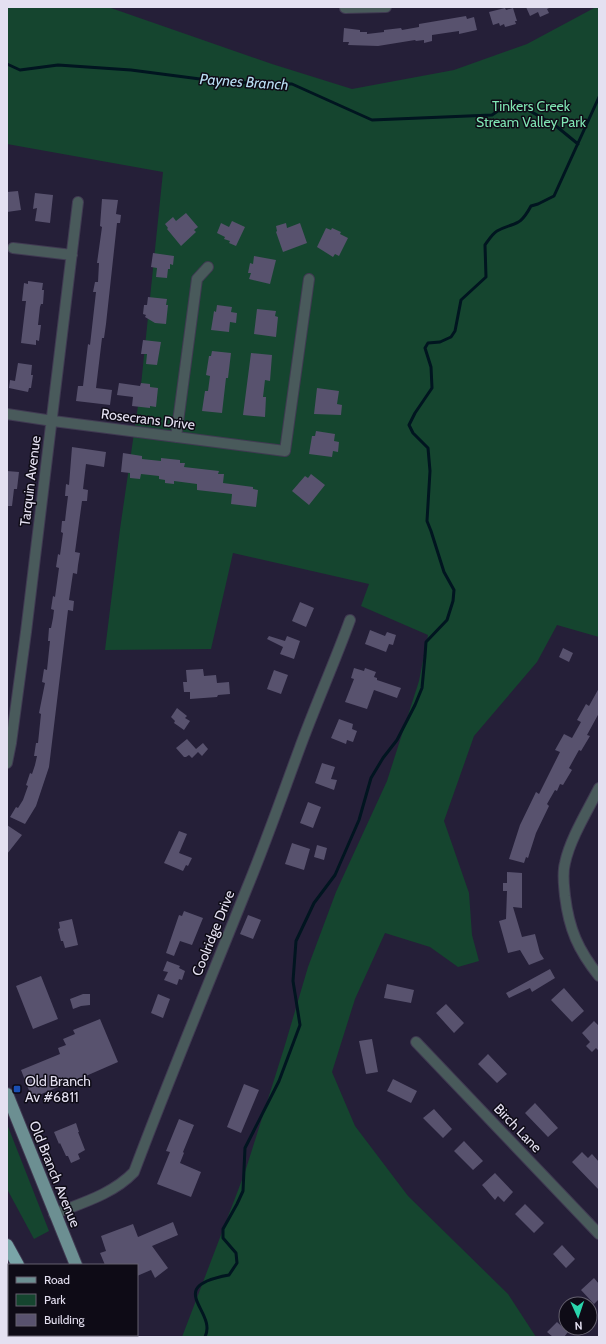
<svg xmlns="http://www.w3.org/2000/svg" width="606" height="1344" viewBox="0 0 606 1344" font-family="Cabin,sans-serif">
	<rect width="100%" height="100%" fill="#251f38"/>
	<!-- green -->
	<path fill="#15452f" d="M7,7H108L272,64L352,89L454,70L527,44L596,7H599V637L557,625L537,662L474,736L444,821L469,893L472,935L479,961L458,967L430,947L385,933L355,999L332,1072L355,1126L408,1196L508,1294L536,1337H182L245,1172L285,1045L308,967L336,892L387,781L419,681L428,635L361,606L369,584L233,553L211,649L105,650L120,529L141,385L163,172L7,144Z
		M7,1124L49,1231L34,1239L7,1189Z"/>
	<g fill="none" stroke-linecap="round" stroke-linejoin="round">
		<!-- stream -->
		<path stroke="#011520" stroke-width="3" d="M7,64L20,70L58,65L131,70L223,82L292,84L372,120L492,115L508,104L517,101L523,104L530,111L556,126L578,144
			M205,1337C218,1311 162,1287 229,1275L237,1263L236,1253L223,1238V1229L237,1204L243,1191L245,1148L279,1081L300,1025L293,981L296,941L314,903L335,875L359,820L371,778L383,758L397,740L415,705L422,688L425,656L426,642L447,620L453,601L454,590L444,572L431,531L427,521L430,471L428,448L413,433L409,425L415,413L432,388L431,367L425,348L428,343L440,342L451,337L455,331L461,300L486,277L485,245C488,241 492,234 497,231C516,221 519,228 531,206L538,204L554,196L599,97"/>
	</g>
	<!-- building -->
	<path fill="#58526e" d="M526,7H551L547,9L549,13L540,17L538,12L530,16Z
		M505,8L506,10L513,8L517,21H515L516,24L505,27L504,24L500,26L499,23L493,25L489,12Z
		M466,16L467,19L474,17L477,30L459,34V31L432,35V41L424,43V40L416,41L415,40L378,46L348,45L349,42H343L344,28L360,30V32H367V34L384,32V30L401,28L402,30L419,27V24Z
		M18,191L21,210L7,212V192Z
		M35,193L53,195L50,223L35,221L37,208L33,209Z
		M102,199L118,200L116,214L121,215L120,223H117L106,324L104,338H102L96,388L112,390L110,405L76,401L78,386H83L88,344L90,345L96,292H93L95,282H98L99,263H97L102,227L100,226Z
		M186,213L198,227L194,230L196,232L181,246L167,229L168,228L165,224L173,217L176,221Z
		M232,221L245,227L236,246L229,243L230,241L224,239L225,237L217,233L221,223L229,227Z
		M286,223L287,228L300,223L307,243L283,252L276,232L277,231L276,226Z
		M326,228L331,230L332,228L341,232L340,234L348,238L339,256L335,254L333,257L317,247Z
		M153,253L174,256L173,265L170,264V269H168L167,278L156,277L157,268L151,267Z
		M254,256L276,260L270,284L249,279L251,273H248L250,263L253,264Z
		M28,281L43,283L42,290H44L43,304H41L40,307L38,325H41L39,341L36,340V345L21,343L26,301H22L24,283L28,284Z
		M148,297L167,299L166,305H168L166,324L155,323L145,317L146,315L143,314L144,305H147Z
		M217,305L232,307L231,312L237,313L236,323L230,322L229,332L211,330L213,318L214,311L216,312Z
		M257,309L276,311L275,316L278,317L276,337L254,334Z
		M143,340L161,342L157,365L146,364L147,354H141Z
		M212,351L231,353L228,378H226L222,413L202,411L205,391H208L210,376L206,375L209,356H211Z
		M251,353L272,355L270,381L265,380L263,397H266L265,417L243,415Z
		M18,363L32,365L31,375H33L31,388H29L28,392L9,388L10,380L15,381Z
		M119,383L140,386L141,383L150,384V387L158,388L156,407L150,406V408L132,406L133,397L117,395Z
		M317,388L339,391L337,404L342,405L341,415L314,414Z
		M316,431L335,434L334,441L339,442L338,452L333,451L332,457L309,454L312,436H315Z
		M72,447L106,452L104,467L86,464L83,489L88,490L87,501H82L75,552L80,553L78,565L77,574L73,573L69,600L74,601L73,611L68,610L49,767L36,806L25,824L10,817L16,807L18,808L23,800L28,786L26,785L30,773L32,774L35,765L37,756H34L36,743H38L41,714L39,713L45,683L42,682L44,669L47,670L50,641H48L49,628H51L53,618L54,610L51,609L53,596L55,597L59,568L56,567L58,554L60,555L63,533L61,532L62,521H65L66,512L68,496H65L66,484L69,485Z
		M123,453L142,456V459L161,461V458L180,460V463H185L184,467L219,471L218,474H224L223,483L253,487V489L258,490L256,507L231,504L232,494L197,490V484L174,481V484L165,483V480L159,479V476L141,474L140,479L130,478V473L121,472Z
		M7,471L19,472L17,489H14L12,506H7Z
		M311,474L325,485L309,505L292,491L305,476L308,478Z
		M300,602L314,608L306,627L292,621Z
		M370,630L385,636L387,632L396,635L393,645L389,644L386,652L365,644Z
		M269,636L285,641L287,636L300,641L294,659L280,654L283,647L267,639Z
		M563,648L573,653L569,662L559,657Z
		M354,668L364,671L365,668L376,672L374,677L377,678V680L401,688L397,698L374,690L367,709L345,702L354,679L351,678Z
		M203,669L204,676L216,675L217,683L229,682L230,694L218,695L217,697L190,699V692H184L183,682H187L186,670Z
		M274,670L288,675L281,694L267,689Z
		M599,688V713L587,735L590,736L581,751L579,750L569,768L572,770L563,785L560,784L557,791L555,790L547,804L549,806L536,833L528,858L526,857L524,863L509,859L520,825L536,792L539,794L560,752L555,750L564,734L572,738L581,722L577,720L586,704L589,706Z
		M177,708L187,716L185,718L190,721L184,730L174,723L175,721L171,717Z
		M339,719L353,724L352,729L357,731L353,742L347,740L346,744L331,738Z
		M187,739L196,749L203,743L208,749L202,756L198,752L192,758L189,755L186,757H184L176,748Z
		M322,763L335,767L331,779L337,780L334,790L315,783Z
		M308,802L321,807L313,828L300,823Z
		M7,825L22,835L7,854Z
		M179,831L187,834L179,853L192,858L188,866L186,865L183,871L164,863Z
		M292,843L310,849L304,870L285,864Z
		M317,845L327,848L324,860L314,857Z
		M507,872L522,873V908L513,907L522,937L535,934L540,953L544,959L529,965L520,950L508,953L499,921L506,919L507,891H503V883H507Z
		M184,911L203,918L192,945L180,941L174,956L166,953L179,915L182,916Z
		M248,915L261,920L253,939L240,934Z
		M72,919L78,945L65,948L63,941H61L58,929L60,928L59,922Z
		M167,961L180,966L179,968L185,971L182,980L179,979L177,985L164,980L168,972L163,971Z
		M550,969L555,978L532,992L530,988L509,998L506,993Z
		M41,976L58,1019L33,1029L16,986Z
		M387,984L414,990L411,1003L384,998Z
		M564,988L584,1011L572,1022L551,1000Z
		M83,994H90V1005L81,1006L73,1009L70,999Z
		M158,994L170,999L163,1018L151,1013Z
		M446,1004L464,1023L454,1033L436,1013Z
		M100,1019L118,1062L79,1079L80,1081L71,1084L70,1082L32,1098L21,1070L60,1054L58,1048L66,1045L63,1039L75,1034L73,1030Z
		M594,1021L599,1026V1051L596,1048L592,1052L586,1046L590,1042L582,1033Z
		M372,1039L378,1072L366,1074L359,1041Z
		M488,1054L507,1074L497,1083L478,1064Z
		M393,1079L417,1091L411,1103L387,1091Z
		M244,1084L259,1090L241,1133L227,1127Z
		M535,1103L558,1128L548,1137L525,1113Z
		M434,1109L452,1129L443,1138L423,1118Z
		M179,1119L194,1125L183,1152L184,1153L180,1163L201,1172L191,1197L157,1184L170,1152L166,1151Z
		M76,1123L79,1132H78L85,1150L78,1154L80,1159L71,1163L68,1156H66L60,1143L59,1144L54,1132Z
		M464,1141L483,1161L473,1170L454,1151Z
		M582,1152L588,1158L592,1154L599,1162V1190L572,1162Z
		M495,1173L513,1192L504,1202L498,1196L495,1200L482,1185Z
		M525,1204L544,1223L534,1233L515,1214Z
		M173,1222L178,1235L152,1246L168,1268L155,1278L151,1270L137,1276V1265H105L100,1253L106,1251L101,1236L133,1224L138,1237Z
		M562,1245L575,1259L566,1268L553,1254Z
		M594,1278L599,1284V1299L594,1304L581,1290Z
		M557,1322L568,1332L564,1337H553L547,1332Z"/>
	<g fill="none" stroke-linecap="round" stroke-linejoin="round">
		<!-- minor casing -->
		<g stroke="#403a52" stroke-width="12">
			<path id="minor" d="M345,8L386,7
				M13,248L72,255
				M7,414L53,421L285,451L309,279
				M176,437L197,279L208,267
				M7,763L11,743L26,632L78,202
				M599,788C588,810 570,839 565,863C562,874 564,885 565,896C569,929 578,950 599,976
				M416,1042L599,1234
				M54,1214C82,1203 113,1194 134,1172C170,1076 209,983 247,888C266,842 282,796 299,750C315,706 334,664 350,620"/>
		</g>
		<!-- major casing -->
		<g stroke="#403a52" stroke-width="14">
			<path id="major" d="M7,1094L76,1265
				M107,1335L108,1337"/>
		</g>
		<!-- highway casing -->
		<g stroke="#403a52" stroke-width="14">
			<path id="highway" d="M7,1245L18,1265
				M7,1317L9,1321
				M17,1335L18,1337
				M55,1335L56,1337"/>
		</g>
		<!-- minor -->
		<use href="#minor" stroke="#495a5b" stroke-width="10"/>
		<!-- major -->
		<use href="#major" stroke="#6c8f92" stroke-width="12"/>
		<!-- highway -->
		<use href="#highway" stroke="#7aa5a8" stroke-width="12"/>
	</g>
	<!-- markers -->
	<rect fill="#1a4fb4" stroke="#0e0b16" stroke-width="1.5" x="13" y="1085" width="8" height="8" rx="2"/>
	<g text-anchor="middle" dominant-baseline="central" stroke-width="3" stroke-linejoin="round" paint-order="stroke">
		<!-- park labels -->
		<g font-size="14" fill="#7fe5b3" stroke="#0e0b16">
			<text x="531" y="106">Tinkers Creek<tspan x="531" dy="16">Stream Valley Park</tspan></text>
		</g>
		<!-- street labels -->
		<g font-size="14" fill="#e4e0f1" stroke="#0e0b16">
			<text transform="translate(148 419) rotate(7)">Rosecrans Drive</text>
			<text transform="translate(30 481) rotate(-83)">Tarquin Avenue</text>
			<text transform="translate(213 933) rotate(-68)">Coolridge Drive</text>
			<text transform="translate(518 1128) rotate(46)">Birch Lane</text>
			<text transform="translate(55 1174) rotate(68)">Old Branch Avenue</text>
		</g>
		<!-- poi labels -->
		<g font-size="14" fill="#e4e0f1" stroke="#0e0b16" text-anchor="start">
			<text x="25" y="1081">Old Branch<tspan x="25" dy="16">Av #6811</tspan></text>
		</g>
		<!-- water labels -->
		<g font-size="15" font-style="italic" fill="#b8ddf2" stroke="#0e0b16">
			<text transform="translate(244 82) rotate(4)">Paynes Branch</text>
		</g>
	</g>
	<!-- border -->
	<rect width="606" height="1344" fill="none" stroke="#e4e0f1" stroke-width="16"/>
	<!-- legend -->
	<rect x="8" y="1264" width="130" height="72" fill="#0e0b16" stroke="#64606e"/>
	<rect x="16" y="1277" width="20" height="6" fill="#6c8f92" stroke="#64606e"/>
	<text x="44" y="1284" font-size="12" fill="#e4e0f1">Road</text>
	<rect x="16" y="1294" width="20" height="12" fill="#15452f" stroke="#64606e"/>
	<text x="44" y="1304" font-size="12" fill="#e4e0f1">Park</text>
	<rect x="16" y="1314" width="20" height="12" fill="#58526e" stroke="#64606e"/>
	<text x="44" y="1324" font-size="12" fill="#e4e0f1">Building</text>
	<!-- north arrow -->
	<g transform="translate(578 1316) rotate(177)"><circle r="19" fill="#0e0b16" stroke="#64606e"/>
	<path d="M0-3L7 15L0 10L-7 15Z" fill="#2ad5ac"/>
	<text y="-6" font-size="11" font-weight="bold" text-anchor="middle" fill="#e4e0f1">N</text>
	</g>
</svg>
